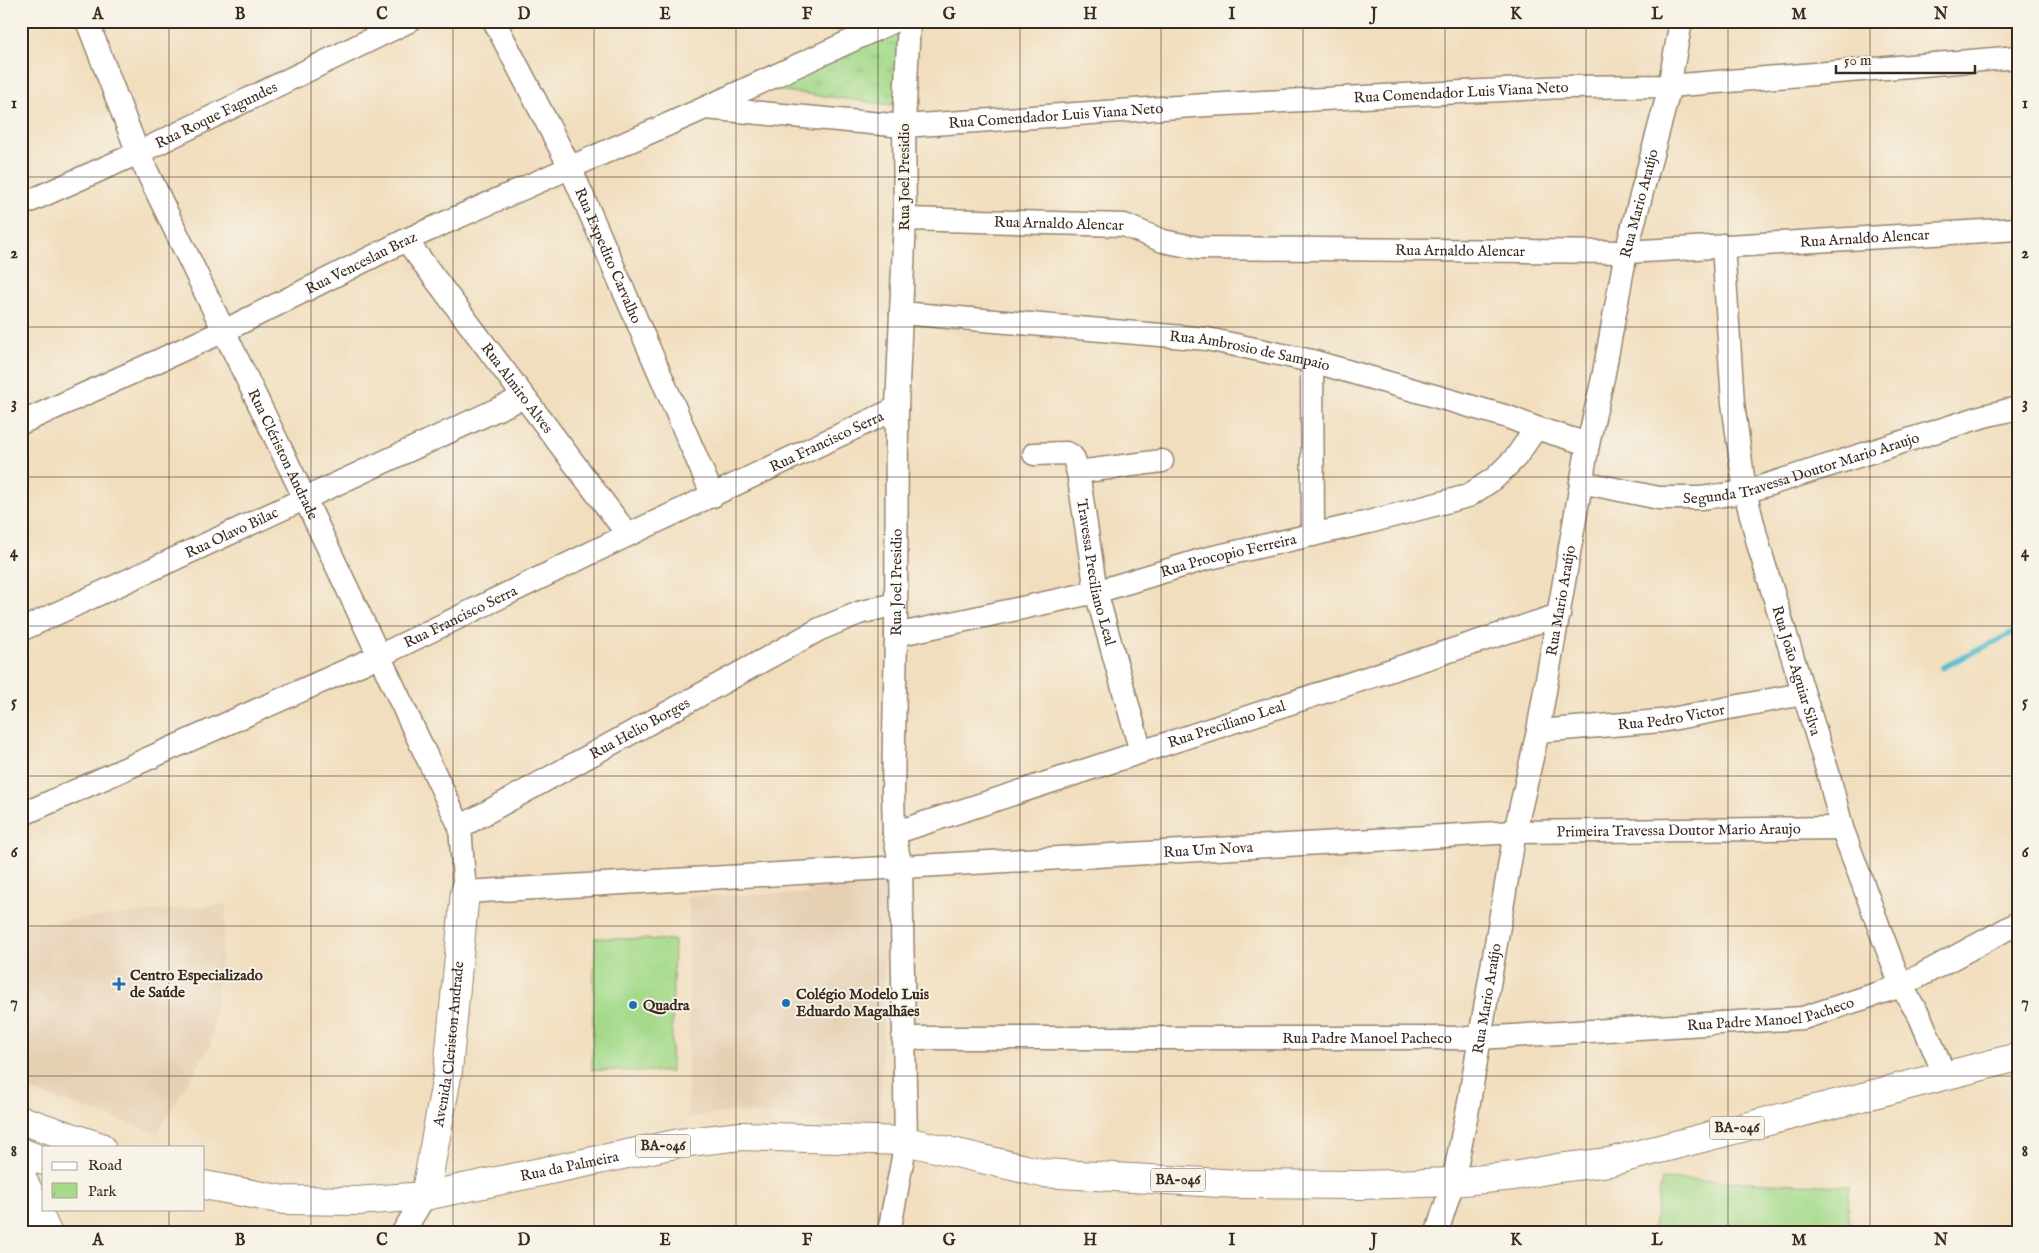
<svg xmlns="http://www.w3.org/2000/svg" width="2039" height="1253" viewBox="0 0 2039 1253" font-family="'IM FELL English',serif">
	<defs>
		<pattern id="park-tufts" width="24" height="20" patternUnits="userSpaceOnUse" patternTransform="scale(1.25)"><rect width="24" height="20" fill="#a4da8a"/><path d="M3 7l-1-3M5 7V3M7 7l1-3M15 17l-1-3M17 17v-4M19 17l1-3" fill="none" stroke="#8ebb77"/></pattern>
	</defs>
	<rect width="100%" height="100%" fill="#f7f3e8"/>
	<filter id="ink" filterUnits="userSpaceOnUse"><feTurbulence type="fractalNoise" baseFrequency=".02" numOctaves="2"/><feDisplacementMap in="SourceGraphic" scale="10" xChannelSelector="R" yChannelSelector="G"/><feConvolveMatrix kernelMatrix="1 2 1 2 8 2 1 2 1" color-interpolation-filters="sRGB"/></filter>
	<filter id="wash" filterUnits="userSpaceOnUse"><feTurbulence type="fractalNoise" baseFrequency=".0096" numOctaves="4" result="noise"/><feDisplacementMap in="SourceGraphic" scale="20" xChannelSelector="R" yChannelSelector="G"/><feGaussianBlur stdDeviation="1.12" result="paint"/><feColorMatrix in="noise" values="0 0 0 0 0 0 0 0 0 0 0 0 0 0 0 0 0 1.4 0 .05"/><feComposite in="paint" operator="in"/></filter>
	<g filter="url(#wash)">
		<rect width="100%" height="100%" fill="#f1debe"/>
		<!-- built -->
		<path fill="#e6d0b4" d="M811,883L886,884L880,1126L733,1111L688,1118L689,896L808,894Z
			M227,904L211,1044L157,1133L21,1087V925Z"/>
		<!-- park -->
		<path fill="url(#park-tufts)" stroke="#708254" d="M899,31L900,106L767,89Z"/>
		<!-- garden -->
		<path fill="#a4da8a" stroke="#708254" d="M595,938L674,940L671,1072L592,1070Z
			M1662,1179L1849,1186L1848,1232H1653Z"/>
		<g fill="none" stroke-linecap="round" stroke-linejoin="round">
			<!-- stream -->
			<path stroke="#4fbacc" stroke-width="5.5" d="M1942,668L2018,630"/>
		</g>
	</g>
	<g filter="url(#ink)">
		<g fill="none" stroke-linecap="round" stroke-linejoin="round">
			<!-- minor casing -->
			<g stroke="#96846e" stroke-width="25">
				<g id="minor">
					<path id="s1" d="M87,21L138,153L305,499L460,827L465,892L1515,832L1842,828"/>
					<path id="s2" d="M494,21L570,167L713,496"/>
					<path id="s3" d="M705,108L904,126L1206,105L1564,87L1669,86L2018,57"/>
					<path id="s4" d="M21,205L138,153L409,21"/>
					<path id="s5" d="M905,219L1124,225L1163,241L1198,248L1626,252L2018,229"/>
					<path id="s6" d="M406,240L628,535"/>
					<path id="s7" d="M1723,245L1733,403L1745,492L1759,547L1829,776L1842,828L1901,986L1920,1017L1945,1076"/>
					<path id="s8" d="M901,313L1207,339L1312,361L1508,417L1536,428L1588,444"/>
					<path d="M1312,361L1313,535"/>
					<path id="s9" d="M21,423L224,331L406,240L705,108L894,21"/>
					<path id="s10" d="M1034,454L1066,453L1071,455L1074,459L1078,472L1096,592L1141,752"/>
					<path d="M1078,472L1162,461"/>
					<path id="s11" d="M1581,482L1659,498H1701L1745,492L1984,416L2018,408"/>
					<path id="s12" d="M21,630L524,397"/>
					<path id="s13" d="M896,635L1096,592L1205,559L1369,522L1468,496L1495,478L1516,457L1536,428"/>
					<path id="s14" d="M1538,731L1661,721L1802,694"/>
					<path id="s15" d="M21,815L379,656L628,535L897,408"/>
					<path id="s16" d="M460,827L820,629L859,613L895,604"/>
					<path id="s17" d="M894,833L1559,615"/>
					<path id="s18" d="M903,1038H1479L1803,1018L1901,986L2018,923"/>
					<path d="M403,1232L425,1196"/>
					<path id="s19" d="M889,1232L906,1141L901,868L894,833L893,792L896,635L897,408L905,219L904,126L909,21"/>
					<path id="s20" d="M1437,1232L1453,1182L1468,1108L1515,832L1538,731L1588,444L1603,378L1626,252L1667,98L1681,21"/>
				</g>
			</g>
			<!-- tertiary casing -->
			<g stroke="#96846e" stroke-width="30">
				<g id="tertiary">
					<path d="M21,1175L47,1232"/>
					<path id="s21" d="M425,1196L448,1071L465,892"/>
				</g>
			</g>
			<!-- primary casing -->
			<g stroke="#96846e" stroke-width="30">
				<g id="primary">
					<path d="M21,1120L101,1147"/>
					<path d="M21,1152L44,1161"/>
					<path id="s22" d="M204,1185L284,1200L356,1201L425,1196L680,1143L741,1136L906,1141L1042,1173L1239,1184L1361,1185L1453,1182L1514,1176L1558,1168L1609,1162L2018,1057"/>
				</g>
			</g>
			<!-- minor -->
			<use href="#minor" stroke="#fff" stroke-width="22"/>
			<!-- tertiary -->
			<use href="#tertiary" stroke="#fff" stroke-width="28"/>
			<!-- primary -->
			<use href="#primary" stroke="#fff" stroke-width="28"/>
		</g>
	</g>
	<!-- grid -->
	<path fill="none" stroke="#3b2a1e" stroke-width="1" stroke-opacity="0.55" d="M169,21V1147M311,21V1232M453,21V1232M594,21V1232M736,21V1232M878,21V1232M1020,21V1232M1161,21V1232M1303,21V1232M1445,21V1232M1586,21V1232M1728,21V1232M1870,21V1232M21,177H2018M21,327H2018M21,477H2018M21,626H2018M21,776H2018M21,926H2018M21,1076H2018M169,1209V1232"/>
	<!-- markers -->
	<g fill="#1f6fb2" stroke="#f7f3e8" stroke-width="2">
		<path d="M116.5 976.5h5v5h5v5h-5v5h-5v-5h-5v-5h5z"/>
		<circle cx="786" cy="1003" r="5"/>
		<circle cx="633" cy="1005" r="5"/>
	</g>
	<g text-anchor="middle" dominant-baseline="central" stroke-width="4" stroke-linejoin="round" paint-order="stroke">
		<!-- shield labels -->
		<g fill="#f7f3e8" stroke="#73665b" stroke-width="1">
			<rect x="1709.5" y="1116.5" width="55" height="23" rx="4"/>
			<rect x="635.5" y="1134.5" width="55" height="23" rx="4"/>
			<rect x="1150.5" y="1168.5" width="55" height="23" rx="4"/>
		</g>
		<g font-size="14" font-weight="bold" fill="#3b2a1e">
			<text x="1737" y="1128">BA-046</text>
			<text x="663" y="1146">BA-046</text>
			<text x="1178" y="1180">BA-046</text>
		</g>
		<!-- street labels -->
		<g font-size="15" fill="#3b2a1e" stroke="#f7f3e8">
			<text stroke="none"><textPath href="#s3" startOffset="758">Rua Comendador Luis Viana Neto</textPath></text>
			<text stroke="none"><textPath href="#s4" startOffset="215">Rua Roque Fagundes</textPath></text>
			<text stroke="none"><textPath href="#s3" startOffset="352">Rua Comendador Luis Viana Neto</textPath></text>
			<text transform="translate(904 177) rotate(-90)">Rua Joel Presidio</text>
			<text stroke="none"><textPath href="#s20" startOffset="1049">Rua Mario Araújo</textPath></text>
			<text stroke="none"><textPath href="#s5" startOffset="154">Rua Arnaldo Alencar</textPath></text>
			<text stroke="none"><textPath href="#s5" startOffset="964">Rua Arnaldo Alencar</textPath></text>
			<text stroke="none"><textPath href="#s5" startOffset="559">Rua Arnaldo Alencar</textPath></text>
			<text stroke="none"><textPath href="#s2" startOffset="261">Rua Expedito Carvalho</textPath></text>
			<text stroke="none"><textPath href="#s9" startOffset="376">Rua Venceslau Braz</textPath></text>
			<text stroke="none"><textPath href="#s8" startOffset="351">Rua Ambrosio de Sampaio</textPath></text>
			<text stroke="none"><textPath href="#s6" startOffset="185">Rua Almiro Alves</textPath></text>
			<text stroke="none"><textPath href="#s15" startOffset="888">Rua Francisco Serra</textPath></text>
			<text stroke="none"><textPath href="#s1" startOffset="476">Rua Clériston Andrade</textPath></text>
			<text stroke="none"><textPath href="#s11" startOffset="226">Segunda Travessa Doutor Mario Araujo</textPath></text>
			<text stroke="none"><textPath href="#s12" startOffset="232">Rua Olavo Bilac</textPath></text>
			<text stroke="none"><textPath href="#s13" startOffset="342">Rua Procopio Ferreira</textPath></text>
			<text stroke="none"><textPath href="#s10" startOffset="158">Travessa Preciliano Leal</textPath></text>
			<text stroke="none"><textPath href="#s19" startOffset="652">Rua Joel Presidio</textPath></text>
			<text stroke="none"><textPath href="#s20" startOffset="644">Rua Mario Araújo</textPath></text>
			<text stroke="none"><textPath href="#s15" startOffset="482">Rua Francisco Serra</textPath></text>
			<text stroke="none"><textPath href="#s7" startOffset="434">Rua João Aguiar Silva</textPath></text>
			<text stroke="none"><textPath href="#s14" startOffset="134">Rua Pedro Victor</textPath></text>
			<text stroke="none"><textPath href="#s17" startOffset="350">Rua Preciliano Leal</textPath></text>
			<text stroke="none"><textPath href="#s16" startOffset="205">Rua Helio Borges</textPath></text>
			<text stroke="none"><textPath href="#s1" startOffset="2169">Primeira Travessa Doutor Mario Araujo</textPath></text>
			<text stroke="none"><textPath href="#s1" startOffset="1698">Rua Um Nova</textPath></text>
			<text stroke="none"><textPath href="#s20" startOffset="239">Rua Mario Araújo</textPath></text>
			<text stroke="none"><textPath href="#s18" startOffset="869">Rua Padre Manoel Pacheco</textPath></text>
			<text stroke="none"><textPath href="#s18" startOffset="464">Rua Padre Manoel Pacheco</textPath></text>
			<text stroke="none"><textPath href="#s21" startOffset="154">Avenida Cleriston Andrade</textPath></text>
			<text stroke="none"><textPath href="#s22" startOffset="370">Rua da Palmeira</textPath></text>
		</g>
		<!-- poi labels -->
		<g font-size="15" font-weight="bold" fill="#3b2a1e" stroke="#f7f3e8" text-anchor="start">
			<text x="130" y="975">Centro Especializado<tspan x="130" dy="17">de Saúde</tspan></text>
			<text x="796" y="994">Colégio Modelo Luis<tspan x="796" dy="17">Eduardo Magalhães</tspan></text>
			<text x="643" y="1005">Quadra</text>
		</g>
	</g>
	<!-- margin -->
	<rect width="2039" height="1253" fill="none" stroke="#f7f3e8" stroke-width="55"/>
	<!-- legend -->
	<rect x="42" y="1146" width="162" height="65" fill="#f7f3e8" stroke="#aca397"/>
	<rect x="52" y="1162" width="25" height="8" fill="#ffffff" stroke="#aca397"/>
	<text x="88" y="1170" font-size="15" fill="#3b2a1e">Road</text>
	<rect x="52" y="1183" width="25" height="15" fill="url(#park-tufts)" stroke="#aca397"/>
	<text x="88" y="1196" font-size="15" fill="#3b2a1e">Park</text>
	<!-- scale -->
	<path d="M1836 65v8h139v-8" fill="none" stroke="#3b2a1e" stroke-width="2.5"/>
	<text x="1844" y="65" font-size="15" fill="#3b2a1e" stroke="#f7f3e8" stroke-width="4" paint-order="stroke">50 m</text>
	<rect x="28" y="28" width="1984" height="1198" fill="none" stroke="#3b2a1e" stroke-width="2"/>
	<g font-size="16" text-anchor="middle" font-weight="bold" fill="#3b2a1e">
		<text x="98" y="19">A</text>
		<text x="240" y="19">B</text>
		<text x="382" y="19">C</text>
		<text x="524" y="19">D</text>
		<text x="665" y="19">E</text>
		<text x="807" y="19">F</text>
		<text x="949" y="19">G</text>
		<text x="1090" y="19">H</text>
		<text x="1232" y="19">I</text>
		<text x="1374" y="19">J</text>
		<text x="1516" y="19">K</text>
		<text x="1657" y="19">L</text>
		<text x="1799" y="19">M</text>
		<text x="1941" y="19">N</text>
		<text x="14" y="108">1</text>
		<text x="2025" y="108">1</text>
		<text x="14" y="258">2</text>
		<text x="2025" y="258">2</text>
		<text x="14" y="408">3</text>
		<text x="2025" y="408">3</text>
		<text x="14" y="557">4</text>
		<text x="2025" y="557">4</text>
		<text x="14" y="707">5</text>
		<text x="2025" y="707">5</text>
		<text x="14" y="857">6</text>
		<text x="2025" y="857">6</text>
		<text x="14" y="1007">7</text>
		<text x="2025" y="1007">7</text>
		<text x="14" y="1156">8</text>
		<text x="2025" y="1156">8</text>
		<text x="98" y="1245">A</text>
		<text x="240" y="1245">B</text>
		<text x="382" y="1245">C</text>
		<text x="524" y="1245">D</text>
		<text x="665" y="1245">E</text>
		<text x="807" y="1245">F</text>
		<text x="949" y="1245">G</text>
		<text x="1090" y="1245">H</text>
		<text x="1232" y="1245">I</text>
		<text x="1374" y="1245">J</text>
		<text x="1516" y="1245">K</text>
		<text x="1657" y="1245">L</text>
		<text x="1799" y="1245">M</text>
		<text x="1941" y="1245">N</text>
	</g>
</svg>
